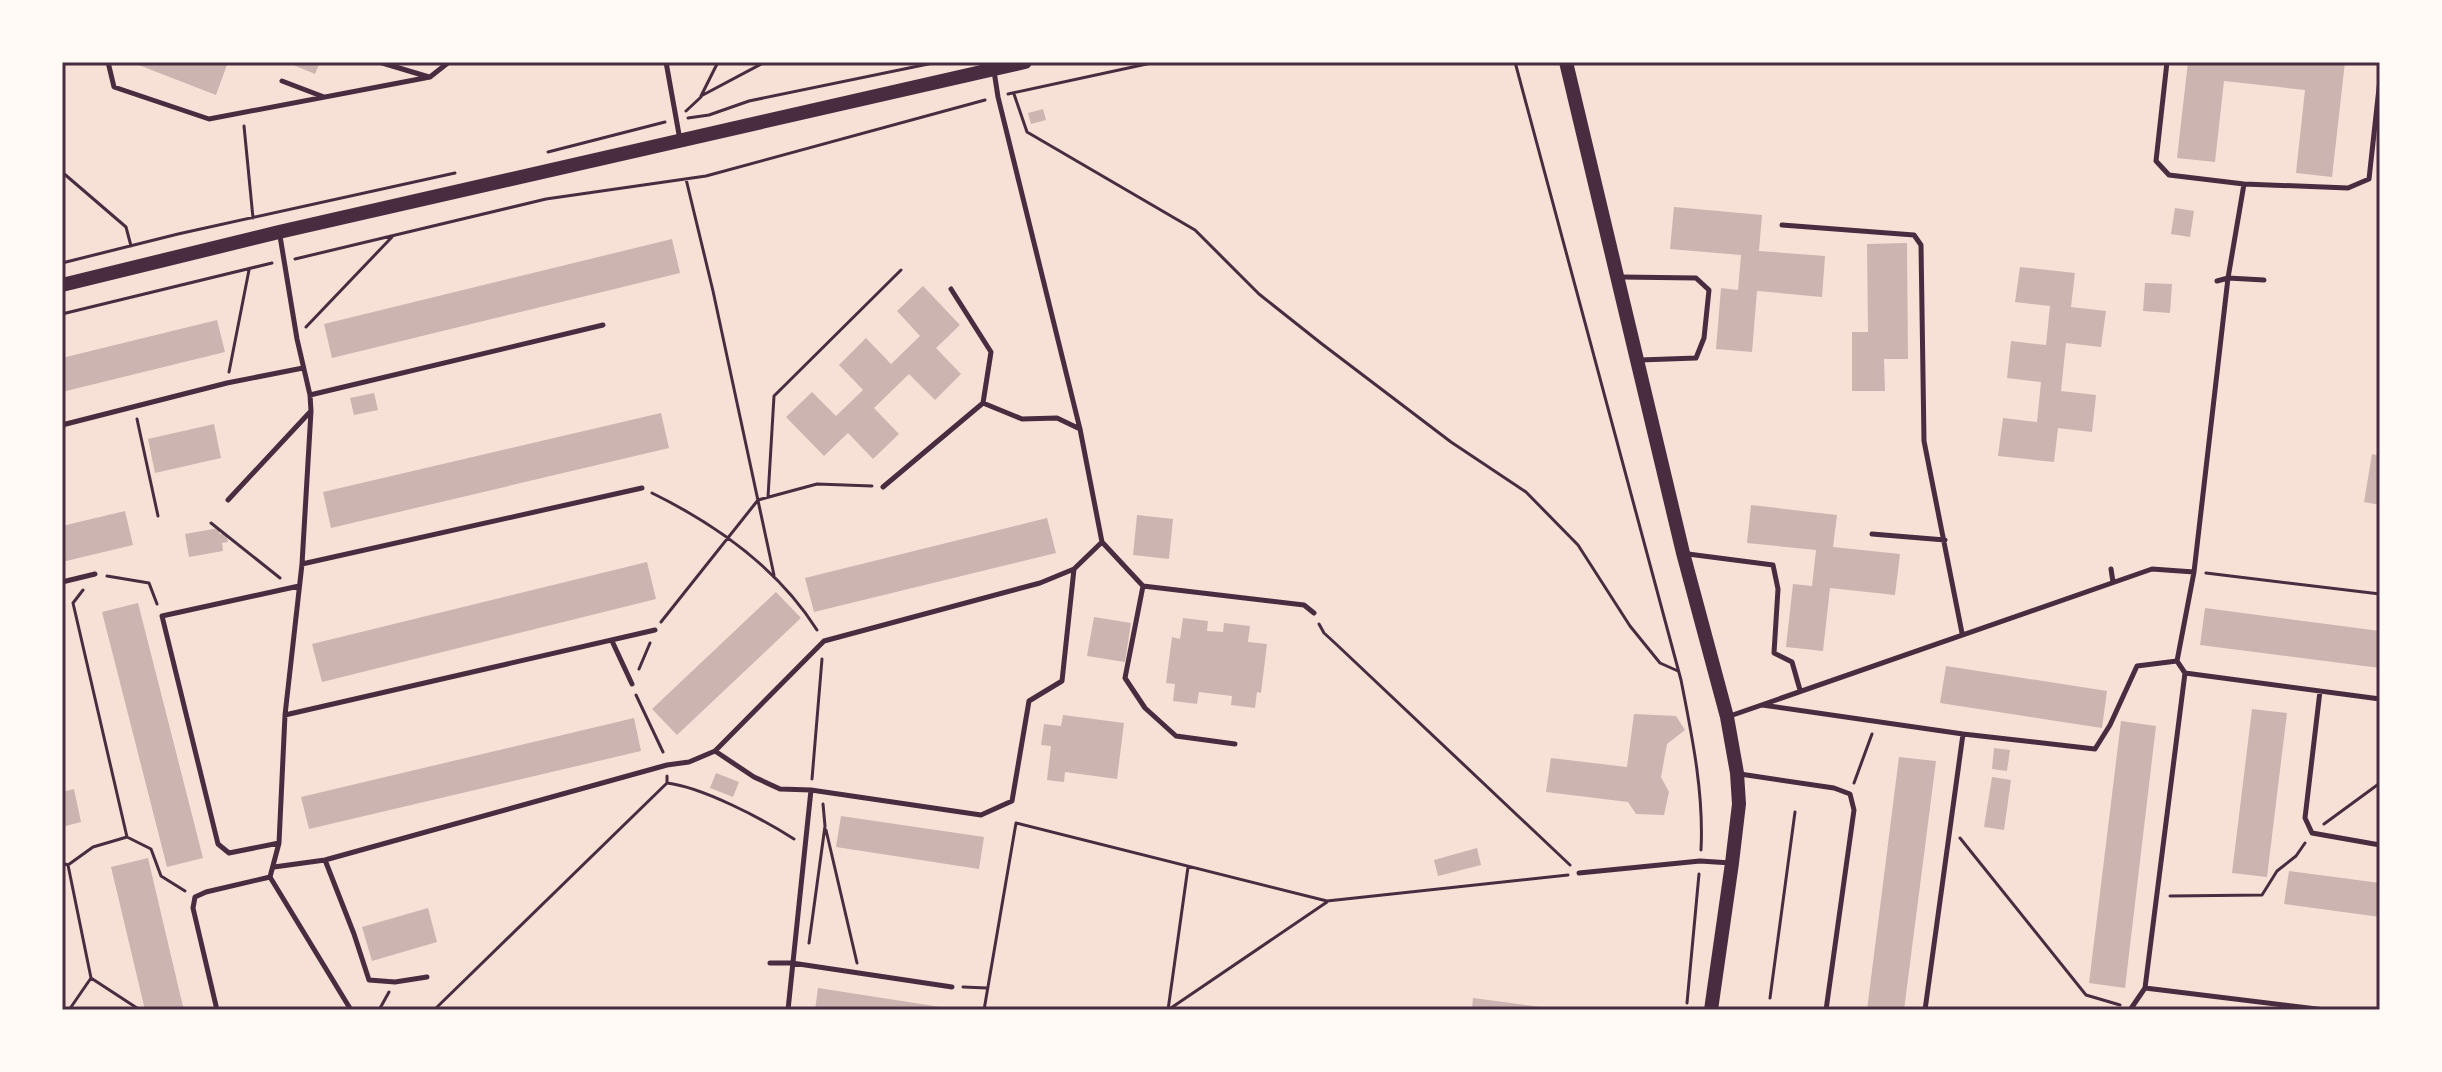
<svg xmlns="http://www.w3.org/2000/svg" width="2442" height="1072" viewBox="0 0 2442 1072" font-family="'Exo 2',sans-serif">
	<rect width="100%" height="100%" fill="#f7e1d7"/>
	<!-- building -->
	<path fill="#ccb4b1" d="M137,62H228L216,95L136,64Z
		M286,62H320L315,74Z
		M2188,62H2345L2332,177L2296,173L2305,90L2224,81L2215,162L2177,158Z
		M1043,109L1046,120L1031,124L1028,113Z
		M1674,207L1762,215L1759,251L1825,256L1822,297L1757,291L1752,352L1716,349L1721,288L1738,290L1741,255L1670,249Z
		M2175,208L2194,211L2190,237L2171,234Z
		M672,239L680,273L332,358L324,324Z
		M1907,243L1908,359H1884L1885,391H1852V332H1868L1867,244Z
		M2020,267L2075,273L2071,307L2106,311L2101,347L2066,343L2061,391L2096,395L2092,432L2058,428L2054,462L1998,456L2003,418L2037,422L2041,382L2007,378L2011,341L2046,345L2050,306L2015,302Z
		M2145,283L2172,284L2170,313L2143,311Z
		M923,286L960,325L936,348L961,374L935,400L909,374L874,408L899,434L873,459L848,433L824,456L786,417L812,392L836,416L863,390L839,365L866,338L891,364L920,336L897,311Z
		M217,320L225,352L62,392V358Z
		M374,393L378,410L354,415L350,398Z
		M661,413L669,448L331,528L323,492Z
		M214,424L221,458L155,473L148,439Z
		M2372,454L2380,456V505L2364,502Z
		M1751,505L1837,515L1833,547L1900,554L1895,595L1830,588L1823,651L1786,647L1793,584L1812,586L1816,550L1747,543Z
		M125,511L133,545L62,562V526Z
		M1137,515L1173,519L1169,559L1133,555Z
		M1047,518L1056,553L814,612L805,578Z
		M219,528L220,534L226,533L228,542L222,543L223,551L189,557L185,534Z
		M647,562L656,599L322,682L312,644Z
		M776,592L801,618L677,735L652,709Z
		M138,603L203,858L167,867L102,612Z
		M2205,608L2380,631V668L2200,645Z
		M1094,617L1131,623L1125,662L1087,656Z
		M1183,618L1208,621L1207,631L1223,632L1224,623L1250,626L1248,642L1267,644L1261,693L1257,692L1255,708L1231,705L1232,696L1199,692L1197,704L1173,701L1175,684L1166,683L1172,637L1180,639Z
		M1946,666L2107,691L2102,728L1940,703Z
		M2252,709L2287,713L2267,877L2232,873Z
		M1634,714L1676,716L1685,730L1667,744L1661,777L1669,792L1664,815L1636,814L1628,802L1546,792L1551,758L1627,767Z
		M1063,715L1124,723L1117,779L1065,772L1064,782L1047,780L1051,746L1041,745L1044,724L1061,726Z
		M634,718L641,751L309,829L301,797Z
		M2121,721L2156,726L2125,988L2089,983Z
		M1994,748L2010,750L2007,771L1992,769Z
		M1899,757L1936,761L1926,839L1904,1010H1867Z
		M716,773L739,782L733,797L710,788Z
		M1992,777L2011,780L2004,830L1984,827Z
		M74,789L81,822L62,827V792Z
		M841,816L984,837L979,869L836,847Z
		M1477,848L1481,865L1438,876L1434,860Z
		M148,858L180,994L184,1010H145L111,867Z
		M2289,871L2380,883V917L2284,904Z
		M428,908L437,942L372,961L362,927Z
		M818,988L947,1008V1010H815Z
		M1473,998L1548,1008V1010H1472Z"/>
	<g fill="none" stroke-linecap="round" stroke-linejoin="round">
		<!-- path -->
		<path stroke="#4a2c40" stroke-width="3" d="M718,62L701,96L765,62
			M1515,62L1681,680C1692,736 1704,793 1701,850
			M1008,94L1156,62
			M1014,94L1027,132L1195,230L1259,294L1322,344L1451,442L1526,492L1578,545L1630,626L1660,663L1678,671
			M686,111L701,97
			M688,118L709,115L749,101L938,62
			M244,126L253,218
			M548,152L665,122
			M62,172L126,227L131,246
			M686,179L713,291L774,575
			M295,259L546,199L706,176L985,100
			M62,263L178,234L455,173
			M62,314L272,263
			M306,327L392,237
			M229,372L249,270
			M137,419L158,516
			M652,493C717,525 778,568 817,630
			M768,497L774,396L901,270
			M211,523L280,578
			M2206,573L2380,594
			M107,576L149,583L157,604
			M83,590L73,603L127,837L151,849L161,876L185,891
			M661,622L758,500L817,484L872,486
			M1319,624L1324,633L1336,644L1570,865
			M639,669L650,643
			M636,695L663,752
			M812,779L822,659
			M667,783C702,787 763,819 794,839
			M1854,783L1872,734
			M2324,824L2380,783
			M826,830L857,963
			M1960,838L2086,995L2120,1005
			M62,863L68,865L91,978L69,1010
			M68,865L93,847L127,837
			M2170,896L2262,895L2277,871L2296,856L2305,843
			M809,943L825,826L823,804
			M91,978L140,1010
			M963,987L987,988
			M1770,998L1795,812
			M1687,1003L1699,874
			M379,1010L389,992
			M434,1010L667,783V776
			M984,1010L1016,823L1327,901L1568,875
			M1168,1010L1327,902
			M1168,1010L1188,867"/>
		<!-- service -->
		<path stroke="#4a2c40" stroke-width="5" d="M108,62L114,87L209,119L430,77L449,62
			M379,62L429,77
			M666,62L680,140
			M2167,62L2156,161L2169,175L2244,184
			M994,71L998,97L1080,429L1102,542
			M282,81L324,97
			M1782,225L1914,235L1921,245L1924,441L1962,633
			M1621,277L1696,278L1709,290L1704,338L1696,358L1640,360
			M2217,281L2228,278L2244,184L2348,188L2369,179L2380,79
			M951,289L991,352L983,403L1022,419L1057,418L1080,429
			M310,395L603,325
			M62,425L227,383L303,368
			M883,487L983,403
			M228,500L310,412
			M1872,534L1945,540
			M1688,554L1773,565L1778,589L1774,653L1792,662L1800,690
			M302,564L642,488
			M2111,569L2113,582
			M62,582L95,574
			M1143,586L1304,605L1314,613
			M612,641L632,684
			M2185,673L2380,699
			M2320,691L2305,818L2312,833L2380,845
			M1762,705L1963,734
			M285,715L655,630
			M1727,717L2152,569L2194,572
			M715,751L754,777L780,789L811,790L981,815L1012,801L1029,701L1062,681L1074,569
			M1740,774L1834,788L1850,794L1854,810L1826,1010
			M279,843L229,853L218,844L162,616L299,586
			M325,860L354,934L369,980L395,982L427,977
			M274,867L325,860L667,765L689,762L715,751L824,641L1040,583L1074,569L1102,542L1143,586L1125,678L1145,708L1176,736L1235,744
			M1579,873L1700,861L1731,863
			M270,877L279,843L285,715L302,564L311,411L310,395L297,339L280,236
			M270,877L351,1010
			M770,963H792L952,987
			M2145,988L2325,1010
			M217,1010L193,908L195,897L206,892L270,877
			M788,1010L811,790
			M1925,1010L1963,734L2095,749L2110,725L2137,666L2177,661
			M2130,1010L2145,988L2185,673L2177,661L2194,572L2228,278L2264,280"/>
		<!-- secondary -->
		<path stroke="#4a2c40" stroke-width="14" d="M1566,62L1683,553L1727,717L1737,773L1739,804L1732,863L1711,1010
			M62,285L279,232L1025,62"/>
	</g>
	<!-- border -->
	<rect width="2442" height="1072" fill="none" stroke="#fffaf5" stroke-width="128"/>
	<rect x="64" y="64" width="2314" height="944" fill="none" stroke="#4a2c40" stroke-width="3"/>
</svg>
